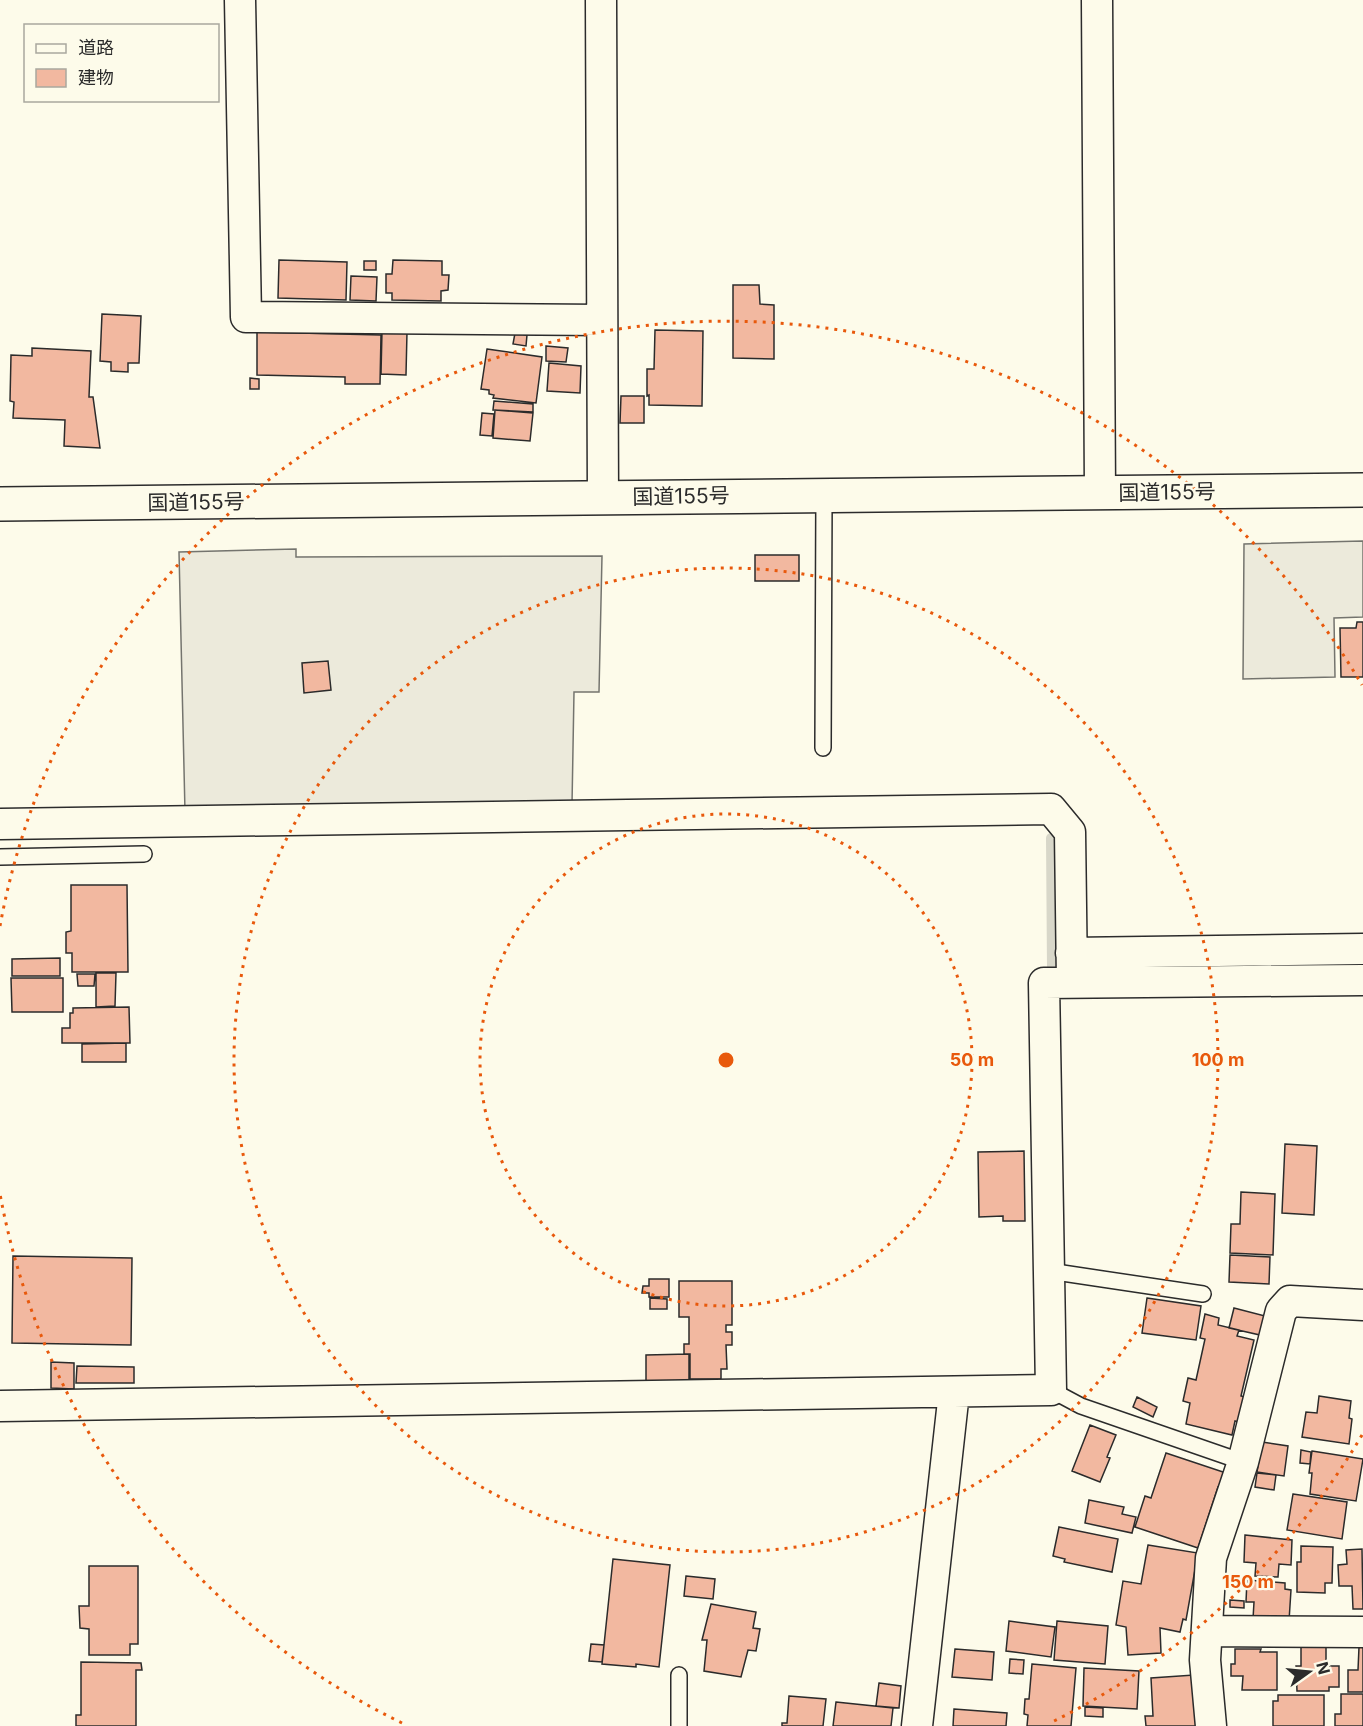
<svg xmlns="http://www.w3.org/2000/svg" width="1363" height="1726" viewBox="0 0 1363 1726" font-family="Inter,'Noto Sans JP',sans-serif">
	<rect width="100%" height="100%" fill="#fdfbea"/>
	<!-- parking -->
	<path fill="#eceadb" stroke="#74746e" stroke-width="1.5" d="M1363,541V617L1334,618L1335,677L1243,679L1244,544Z
		M296,549V557L602,556L599,692H574L572,805L185,812L179,552Z"/>
	<g fill="none" stroke-linecap="round" stroke-linejoin="round">
		<!-- stream -->
		<path stroke="#d8d7c9" stroke-width="10" d="M1051,838L1052,969"/>
	</g>
	<!-- building -->
	<path fill="#f2b8a0" stroke="#2b2b2b" stroke-width="1.5" d="M279,260L347,262L346,300L278,298Z
		M393,260L442,261V275H449L448,290L441,291V301L392,300V293H386V274H392Z
		M364,261H376V270H364Z
		M351,276L377,277L376,301L350,300Z
		M733,285H759L760,304L774,305V359L733,358Z
		M102,314L141,316L139,363H128V372L111,371V362L100,361Z
		M655,330L703,331L702,406L649,405V395L647,396V369H654Z
		M382,331L407,332L406,375L381,374Z
		M257,332L381,335L380,384H345V377L257,375Z
		M515,333L527,335L526,346L513,344Z
		M546,346L568,348L566,362L546,361Z
		M32,348L91,351L89,397H93L100,448L64,446L65,420L13,418L14,402L10,401L11,355L32,356Z
		M487,349L542,357L536,403L493,398L494,395L489,394V390L481,389Z
		M549,363L581,366L580,393L547,391Z
		M250,378L259,379V389H250Z
		M621,396H644V423H620Z
		M494,401L533,404V412L493,410Z
		M495,410L533,413L530,441L493,438Z
		M482,413L494,414L492,436L480,435Z
		M755,555H799V581H755Z
		M1357,622H1363V677H1341L1340,628H1356Z
		M328,661L331,690L304,693L302,663Z
		M71,885H127L128,972H72V953H66V932L71,931Z
		M60,958V976H12V959Z
		M96,973H116L115,1006L96,1007Z
		M77,974H95L94,986H78Z
		M11,978H63V1012H12Z
		M129,1007L130,1043H62V1028H70V1013H73V1008Z
		M126,1043V1062H82V1044Z
		M1285,1144L1317,1146L1314,1215L1282,1213Z
		M1024,1151L1025,1221H1003V1216L979,1217L978,1152Z
		M1241,1192L1275,1194L1273,1255L1230,1253L1231,1224H1240Z
		M1230,1255L1270,1257L1269,1284L1229,1282Z
		M13,1256L132,1258L131,1345L12,1343Z
		M649,1279H669V1297H649V1293H642L643,1286H649Z
		M679,1281H732V1325H726V1332H732V1345H726L727,1369H721V1379H690V1354H684V1344H689V1317H679Z
		M650,1298L667,1299V1309H650Z
		M1147,1298L1201,1306L1196,1340L1142,1333Z
		M1234,1308L1265,1316L1260,1335L1229,1328Z
		M1205,1314L1219,1318L1218,1325L1239,1330L1237,1336L1254,1340L1241,1396L1245,1397L1239,1422L1235,1421L1232,1435L1186,1424L1190,1403L1183,1401L1188,1378L1196,1380L1205,1339L1200,1338Z
		M689,1354V1381L646,1382V1355Z
		M51,1362L74,1363V1389L51,1388Z
		M77,1366L134,1367V1383H76Z
		M1319,1396L1351,1401L1349,1418L1352,1419L1349,1444L1302,1437L1306,1412L1317,1413Z
		M1137,1397L1157,1407L1153,1417L1133,1407Z
		M1090,1425L1116,1435L1107,1457L1110,1458L1100,1482L1072,1471Z
		M1262,1442L1288,1446L1284,1476L1257,1472Z
		M1301,1450L1311,1452L1310,1464L1300,1463Z
		M1312,1451L1363,1459L1356,1501L1310,1494L1312,1473H1309Z
		M1166,1453L1226,1473L1221,1488L1218,1487L1198,1548L1135,1527L1145,1496L1151,1498Z
		M1257,1473L1276,1475L1274,1490L1255,1487Z
		M1293,1494L1347,1502L1342,1539L1287,1530Z
		M1089,1500L1124,1507L1122,1514L1136,1517L1132,1533L1085,1523Z
		M1059,1527L1118,1539L1112,1572L1064,1562L1065,1559L1053,1556Z
		M1245,1535L1292,1540L1291,1565L1279,1564L1278,1577L1255,1576L1256,1563L1244,1562Z
		M1148,1545L1198,1553L1186,1620L1183,1619L1180,1632L1160,1628L1161,1653L1128,1655L1126,1627L1116,1625L1123,1581L1141,1584Z
		M1301,1546L1333,1547L1332,1583H1325V1593L1297,1592V1562H1301Z
		M1362,1549L1363,1609H1353L1352,1586H1339L1338,1565L1347,1564L1346,1550Z
		M613,1559L670,1565L659,1667L636,1664V1667L602,1664Z
		M89,1566H138V1644H130V1655H89V1629L80,1628L79,1606H89Z
		M686,1576L715,1579L713,1599L684,1596Z
		M1247,1580L1285,1583V1589L1291,1590L1289,1621L1253,1619L1254,1602H1246Z
		M1230,1600L1244,1601V1608L1230,1607Z
		M711,1604L756,1612L753,1628L760,1629L756,1651L748,1650L741,1677L704,1671L707,1640H702Z
		M1009,1621L1055,1627L1051,1657L1006,1651Z
		M1057,1621L1108,1626L1105,1664L1054,1660Z
		M591,1644L604,1645L602,1662L589,1661Z
		M1301,1646H1326V1666H1339V1687H1329V1691H1297L1296,1666H1301Z
		M1359,1647H1363V1692H1348V1670H1358Z
		M955,1649L994,1652L992,1680L952,1677Z
		M1235,1649H1261L1260,1652H1277V1690H1242L1243,1676H1231V1664H1235Z
		M1010,1659L1024,1660L1023,1674L1009,1673Z
		M81,1662L141,1663L142,1670H136V1726H76V1715H81Z
		M1032,1664L1076,1668L1071,1726H1027L1028,1715L1024,1714L1025,1699H1029Z
		M1084,1668L1139,1671L1137,1709L1083,1706Z
		M1194,1675L1197,1726H1146L1145,1716H1153L1151,1678Z
		M879,1683L901,1686L899,1708L876,1706Z
		M1341,1694H1363V1726H1335V1714H1341Z
		M1278,1695H1324V1726H1273V1701H1278Z
		M789,1696L826,1699L823,1726H782V1723H787Z
		M836,1702L893,1708L891,1726H833Z
		M1085,1707L1103,1708V1717L1085,1716Z
		M954,1709L1007,1713L1006,1726H953Z"/>
	<g fill="none" stroke-linecap="round" stroke-linejoin="round">
		<!-- service casing -->
		<g stroke="#2b2b2b" stroke-width="18">
			<path id="service" d="M823,748L824,495
				M0,857L144,854
				M1049,1271L1203,1294
				M1051,1390L1081,1406L1243,1462
				M679,1726V1675"/>
		</g>
		<!-- minor casing -->
		<g stroke="#2b2b2b" stroke-width="33">
			<path id="minor" d="M240,0L246,317L602,320
				M601,0L603,497
				M1097,0L1100,492
				M0,824L1051,809L1070,832L1072,982
				M1071,953L1363,949
				M0,1406L1051,1390L1044,983L1363,980
				M1207,1631L1363,1632
				M917,1726L954,1392
				M1211,1726L1205,1660L1211,1558L1243,1462L1281,1311L1290,1301L1363,1305"/>
		</g>
		<!-- trunk casing -->
		<g stroke="#2b2b2b" stroke-width="36">
			<path id="trunk" d="M0,504L1363,490"/>
		</g>
		<!-- service -->
		<use href="#service" stroke="#fdfbea" stroke-width="15"/>
		<!-- minor -->
		<use href="#minor" stroke="#fdfbea" stroke-width="30"/>
		<!-- trunk -->
		<use href="#trunk" stroke="#fdfbea" stroke-width="33"/>
	</g>
	<!-- distance rings -->
	<g fill="none" stroke="#e8590c" stroke-width="3" stroke-dasharray="3 6">
		<circle cx="726" cy="1060" r="246"/>
		<circle cx="726" cy="1060" r="492"/>
		<path d="M1362 1435A738 738 0 0 1 1050 1723M402 1723A738 738 0 0 1 0 1194M0 926A738 738 0 0 1 1362 685"/>
	</g>
	<g text-anchor="middle" dominant-baseline="central" stroke-width="4.5" stroke-linejoin="round" paint-order="stroke">
		<!-- street labels -->
		<g font-size="21" fill="#2b2b2b" stroke="#fdfbea">
			<text transform="translate(1167 492) rotate(-1)">国道155号</text>
			<text transform="translate(681 496) rotate(-1)">国道155号</text>
			<text transform="translate(196 502) rotate(-1)">国道155号</text>
		</g>
	</g>
	<circle cx="726" cy="1060" r="9" fill="#e8590c" stroke="#fdfbea" stroke-width="3"/>
	<g font-size="18" text-anchor="middle" font-weight="bold" fill="#e8590c" stroke="#fdfbea" stroke-width="4.5" stroke-linejoin="round" paint-order="stroke">
		<text x="972" y="1066">50 m</text>
		<text x="1218" y="1066">100 m</text>
		<text x="1248" y="1588">150 m</text>
	</g>
	<!-- legend -->
	<rect x="24" y="24" width="195" height="78" fill="#fdfbea" stroke="#a9a89e" stroke-width="1.5"/>
	<rect x="36" y="44" width="30" height="9" fill="#fdfbea" stroke="#a9a89e" stroke-width="1.5"/>
	<text x="78" y="54" font-size="18" fill="#2b2b2b">道路</text>
	<rect x="36" y="69" width="30" height="18" fill="#f2b8a0" stroke="#a9a89e" stroke-width="1.5"/>
	<text x="78" y="84" font-size="18" fill="#2b2b2b">建物</text>
	<!-- north arrow -->
	<g transform="translate(1309 1672) rotate(75)" stroke="#fdfbea" stroke-width="4.5" paint-order="stroke">
	<path d="M0-4.5L10 22L0 15L-10 22Z" fill="#2b2b2b"/>
	<text y="-9" font-size="16" font-weight="bold" text-anchor="middle" fill="#2b2b2b">N</text>
	</g>
</svg>
